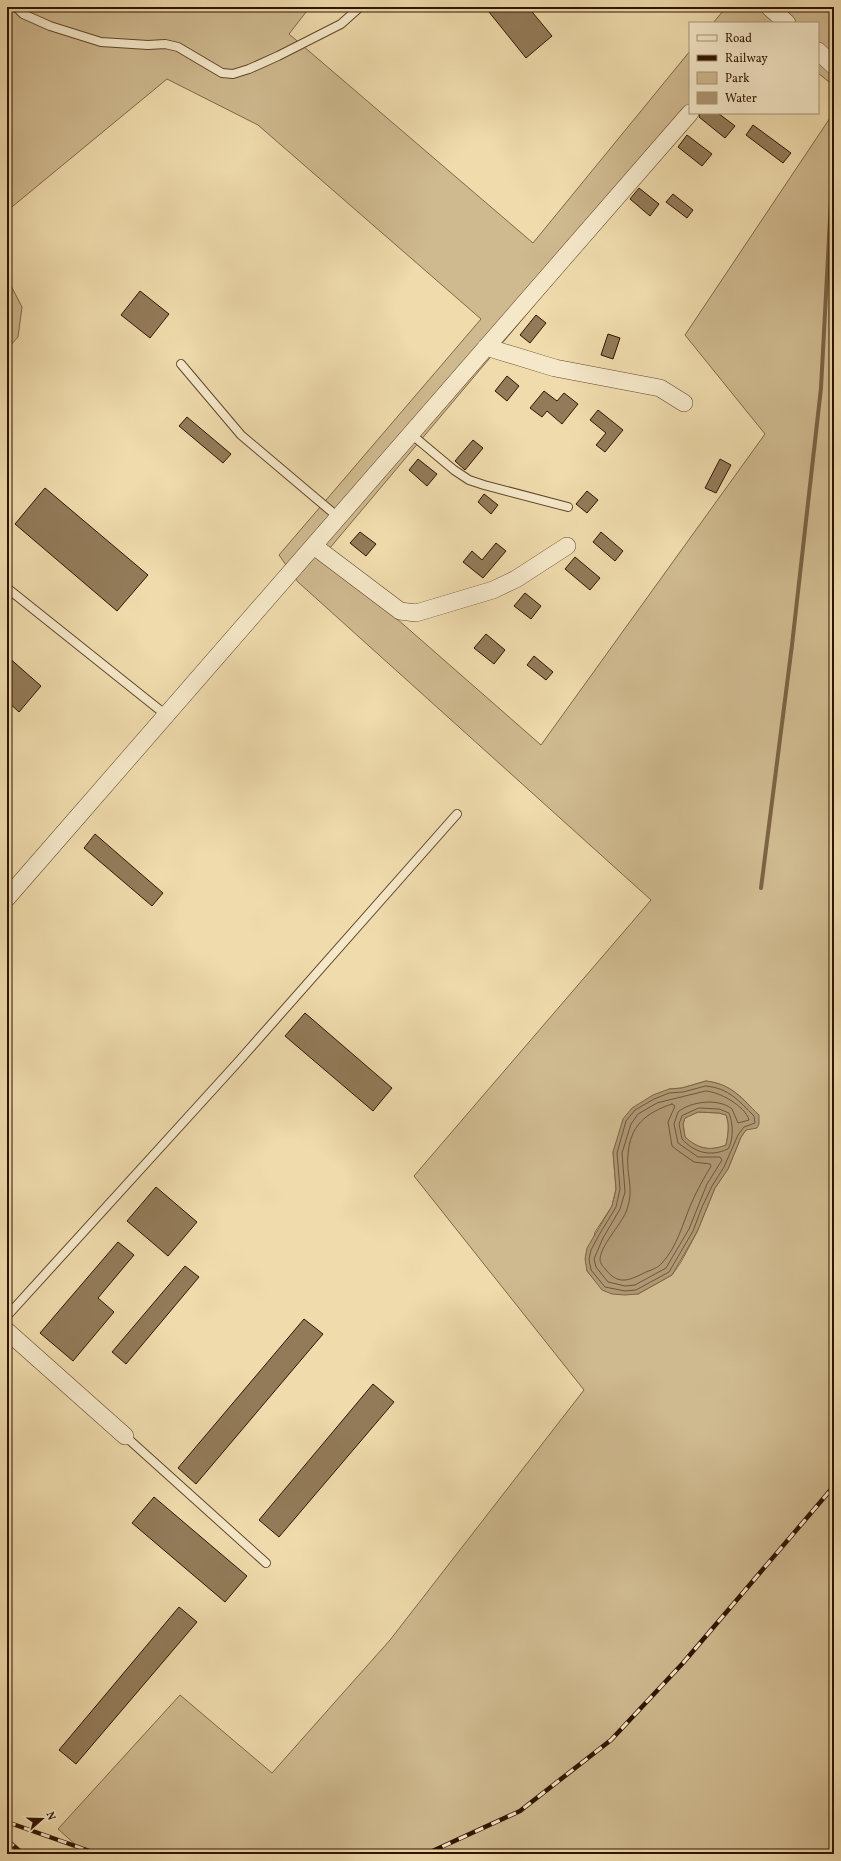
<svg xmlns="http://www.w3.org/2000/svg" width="841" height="1861" viewBox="0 0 841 1861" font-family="Vollkorn,serif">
	<rect width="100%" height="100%" fill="#efdbac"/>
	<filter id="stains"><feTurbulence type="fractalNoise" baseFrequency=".005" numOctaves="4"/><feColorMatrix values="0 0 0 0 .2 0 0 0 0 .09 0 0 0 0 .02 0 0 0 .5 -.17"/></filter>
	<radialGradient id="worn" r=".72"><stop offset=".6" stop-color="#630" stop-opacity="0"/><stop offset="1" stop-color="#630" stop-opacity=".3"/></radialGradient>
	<!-- green -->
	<path fill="#cfb98f" stroke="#806648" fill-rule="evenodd" d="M7,7H310L289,34L533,243L690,51V113H696L324,555L541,745L765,434L685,335L834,112V1854H86L58,1829L180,1695L272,1773L390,1640L584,1390L414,1176L651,900L298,582L279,555L481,319L258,125L167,79L7,211ZM706,1081C725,1084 736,1091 749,1105L746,1130L741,1137L728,1169L715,1188L697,1232L681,1262L672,1275L638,1294L595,1280L587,1271L595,1232L612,1206L616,1189L613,1152L615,1146L669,1089L682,1088Z
		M721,7H834V86L818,73V23H713L723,11Z
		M7,278L22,307L18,337L7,349Z
		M698,1112L719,1113L726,1115C730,1125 728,1134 726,1145C709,1152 697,1148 685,1137L683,1124L685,1118Z"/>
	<!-- water -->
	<path fill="#ae9772" stroke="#7c6344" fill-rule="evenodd" d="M706,1081C732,1084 741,1098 759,1115V1124L757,1128L746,1130L741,1137L728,1169L715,1188L697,1232L672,1275L638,1294L625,1295L612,1294L602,1290L587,1271L585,1259L587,1248L612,1206L616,1189L613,1152L623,1119L632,1108L653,1095L669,1089L682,1088ZM698,1112L719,1113L726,1115C730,1125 728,1135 726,1145C709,1152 697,1148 685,1137L683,1124L685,1118Z"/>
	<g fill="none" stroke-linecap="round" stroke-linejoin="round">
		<!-- shore -->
		<path stroke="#6f5639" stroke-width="1" d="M706,1086C729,1088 739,1101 754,1116L755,1123L744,1127L738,1135L724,1167L712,1186L702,1207L693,1231L669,1272L636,1290L625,1291L605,1287L591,1270L589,1259L591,1250L599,1235L616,1207L620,1189L617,1153L626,1121L635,1110L654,1099L669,1093L683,1092Z
			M706,1091C720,1092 745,1106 749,1120L738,1123L732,1109C719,1098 691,1101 678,1112L674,1124L678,1143L698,1157H720L722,1160L707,1184L689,1229L666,1268L635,1285L625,1286L608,1282L596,1267L594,1259L603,1238L620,1209L625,1192L622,1153L631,1124L638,1114L657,1103Z
			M672,1104L675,1106L668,1122L672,1146L681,1153L694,1162L710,1164L711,1166C704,1178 697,1190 691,1204C683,1223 677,1247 662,1263C658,1268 651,1270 646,1272C630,1280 619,1286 606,1270C604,1267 600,1264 600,1260C600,1246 620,1226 626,1212C635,1189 626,1177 628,1155C630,1126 645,1113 672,1104Z
			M699,1108L719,1109L729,1113C733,1123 734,1139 728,1149C710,1157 695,1153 682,1139L679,1124L682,1116Z"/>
		<!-- stream -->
		<path stroke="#7c6344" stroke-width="4" d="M761,888L792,645L821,388L831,200L834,193"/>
	</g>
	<!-- building -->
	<path fill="#937b59" stroke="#301400" d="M485,7H528L552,36L526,58Z
		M700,113H718L735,126L725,138L699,117Z
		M753,125L791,153L783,163L746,135Z
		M687,135L712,154L702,166L678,147Z
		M639,188L659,204L650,216L630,199Z
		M673,194L693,210L687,218L666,202Z
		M140,291L169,314L150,338L121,315Z
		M536,315L546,323L530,343L520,335Z
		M608,334L620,338L613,359L601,355Z
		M507,376L519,386L507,401L495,391Z
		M544,391L557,401L564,393L578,404L562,424L547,411L542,417L530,408Z
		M598,410L623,430L605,452L596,445L606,433L590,420Z
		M187,417L231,454L223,463L179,426Z
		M473,440L483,448L465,470L455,461Z
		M418,459L437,474L427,486L409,470Z
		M720,459L731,465L716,493L705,488Z
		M45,488L148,575L117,611L15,524Z
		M587,491L598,500L587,513L576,504Z
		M484,494L498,505L491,514L478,502Z
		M360,532L376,544L366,556L350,543Z
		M601,532L623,551L615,561L593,542Z
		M496,543L506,551L483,578L463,562L472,551L482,560Z
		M575,557L600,578L590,590L565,569Z
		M525,593L541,606L531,619L514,606Z
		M486,634L505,650L494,664L474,648Z
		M7,656L41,686L19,712L7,701Z
		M534,656L553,672L546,680L527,665Z
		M95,834L163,893L152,906L84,848Z
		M305,1013L392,1088L373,1111L285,1036Z
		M156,1187L197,1222L168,1256L127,1221Z
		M118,1242L134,1255L98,1298L114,1312L73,1361L40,1333Z
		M185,1266L199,1277L126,1364L112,1352Z
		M304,1319L323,1334L196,1484L178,1468Z
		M373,1384L394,1402L279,1537L259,1520Z
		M154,1497L247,1576L225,1602L132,1523Z
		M179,1607L197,1622L76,1764L59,1750Z"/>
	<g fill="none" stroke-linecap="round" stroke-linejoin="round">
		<!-- lane casing -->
		<g stroke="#60462b" stroke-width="10">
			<path id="lane" d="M16,7L23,14L50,26L101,42L148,45L165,44L178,47L222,73L233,74L249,69L278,56L341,24L360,7
				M181,364L241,435L338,517
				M411,434L454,470L469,480L484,485L568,507
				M7,588L166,715
				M7,1316L238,1062L457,814
				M125,1436L266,1563"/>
		</g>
		<!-- street casing -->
		<g stroke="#60462b" stroke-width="18">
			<path id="street" d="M769,7L787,23
				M818,51L834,66
				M486,347L555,368L660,388L684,403
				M314,546L400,611L416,613L493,590L516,579L567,546
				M7,898L690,113
				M7,1331L125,1436"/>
		</g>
		<!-- lane -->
		<use href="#lane" stroke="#f5e8c9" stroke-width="8"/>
		<!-- street -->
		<use href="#street" stroke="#f5e8c9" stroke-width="17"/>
		<!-- rail casing -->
		<g stroke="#301400" stroke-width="4.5">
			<path id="rail" d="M7,1822L98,1854
				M7,1840L23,1854
				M426,1854L520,1811L611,1740L683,1663L834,1486"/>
		</g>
		<!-- rail -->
		<use href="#rail" stroke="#f5e8c9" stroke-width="3" stroke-dasharray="9" stroke-linecap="butt"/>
	</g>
	<!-- margin -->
	<rect width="841" height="1861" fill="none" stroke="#efdbac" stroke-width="24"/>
	<rect x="8" y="8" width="825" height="1845" fill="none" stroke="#301400" stroke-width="2"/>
	<rect x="12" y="12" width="817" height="1837" fill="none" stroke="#301400"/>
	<!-- legend -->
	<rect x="689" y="22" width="130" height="92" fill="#f5e8c9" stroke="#a69379"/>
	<rect x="697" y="35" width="20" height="6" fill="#f5e8c9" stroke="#a69379"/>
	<text x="725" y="42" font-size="12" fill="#301400">Road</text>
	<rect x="697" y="55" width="20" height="6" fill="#301400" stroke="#a69379"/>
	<text x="725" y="62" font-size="12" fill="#301400">Railway</text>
	<rect x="697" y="72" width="20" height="12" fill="#cfb98f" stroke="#a69379"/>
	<text x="725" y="82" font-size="12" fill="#301400">Park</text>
	<rect x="697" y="92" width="20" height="12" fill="#ae9772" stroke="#a69379"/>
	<text x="725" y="102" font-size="12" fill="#301400">Water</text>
	<!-- north arrow -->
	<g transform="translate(42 1819) rotate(70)" stroke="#f5e8c9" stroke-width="3" paint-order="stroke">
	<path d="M0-3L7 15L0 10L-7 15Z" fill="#301400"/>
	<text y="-6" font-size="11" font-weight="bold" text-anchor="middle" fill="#301400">N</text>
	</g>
	<rect width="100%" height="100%" filter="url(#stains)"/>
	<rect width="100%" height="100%" fill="url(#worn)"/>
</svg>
